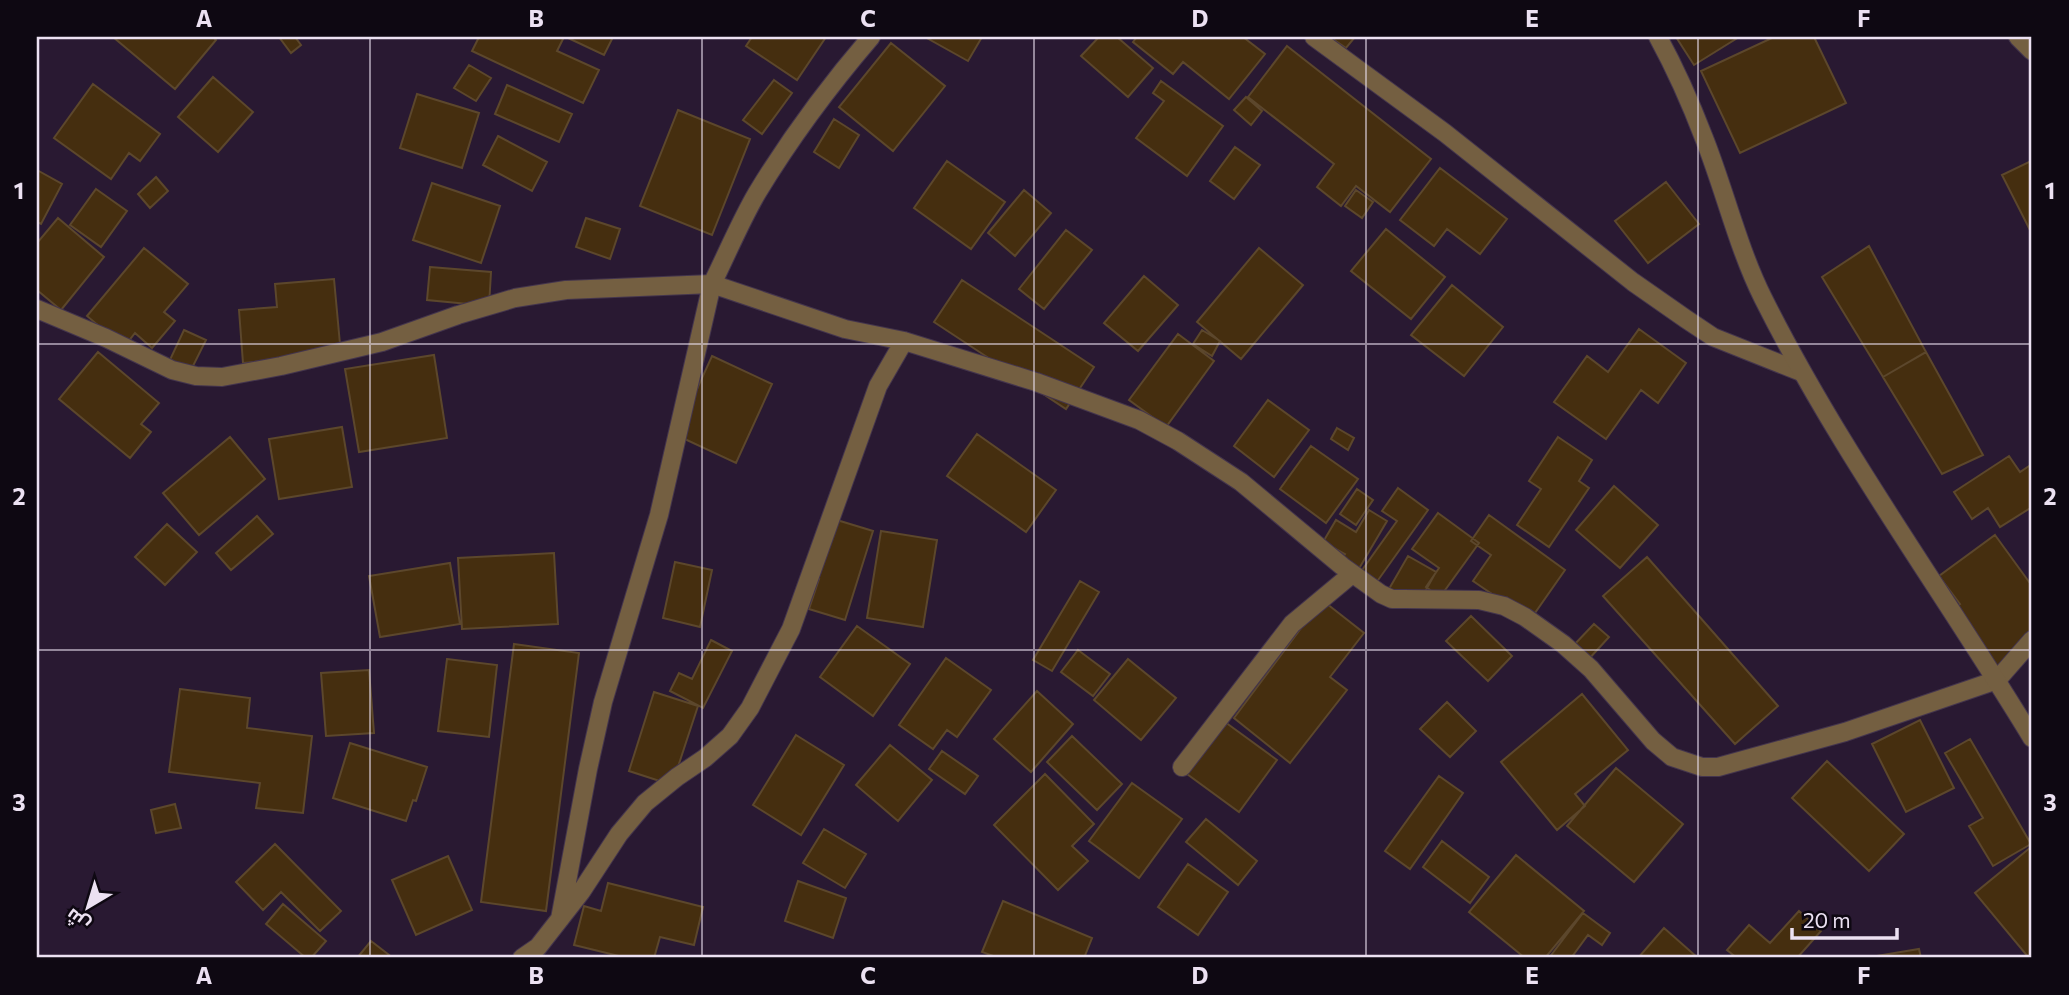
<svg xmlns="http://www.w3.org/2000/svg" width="2069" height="995" viewBox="0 0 2069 995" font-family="Commissioner,Cairo,sans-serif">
	<rect width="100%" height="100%" fill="#291932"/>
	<!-- building -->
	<path fill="#452e0f" stroke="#5c472c" stroke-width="2" d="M113,37H213L216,40L175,89Z
		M279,37H295L301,45L291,53Z
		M479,37H564L557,51L599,70L583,103L472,51Z
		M566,37H613L604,55Z
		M752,37H826L797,80L746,46Z
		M925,37H982L968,61Z
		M1099,37H1117L1153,68L1128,97L1081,56Z
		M1137,37H1243L1265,54L1229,99L1183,62L1173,74L1133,42Z
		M1330,37H1355L1346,48Z
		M1676,37H1739L1694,65Z
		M1774,37H1814L1846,103L1740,153L1701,71Z
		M891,43L945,86L893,151L839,107Z
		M1287,46L1431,159L1390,212L1356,186L1341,206L1317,187L1334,164L1248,97Z
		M469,65L491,78L476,101L454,88Z
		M213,77L253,112L218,152L178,117Z
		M774,80L792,93L762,134L743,120Z
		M1161,81L1223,126L1187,176L1136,138L1164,101L1153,93Z
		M93,84L160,134L140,161L129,153L111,179L54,138Z
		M507,85L572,114L559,142L495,114Z
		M417,94L479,113L462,168L400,148Z
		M1246,97L1262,111L1251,125L1234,110Z
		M678,110L750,139L712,235L640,206Z
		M834,119L859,135L839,168L814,152Z
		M498,136L547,162L532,191L483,165Z
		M1235,147L1260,165L1234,199L1210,181Z
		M947,161L1005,202L971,249L914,208Z
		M2031,161L2032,163V234L2002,175Z
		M1440,168L1507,219L1480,254L1447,229L1434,246L1400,220Z
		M37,170L62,184L41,224L37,222Z
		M156,177L168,191L150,208L138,194Z
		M1666,182L1699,224L1648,263L1615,221Z
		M432,183L500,206L481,263L413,240Z
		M96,189L127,211L101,247L70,225Z
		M1024,190L1051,213L1015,256L988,233Z
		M1356,190L1373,202L1362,218L1345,206Z
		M58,218L104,257L61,310L37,290V243Z
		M586,218L620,229L610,259L576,247Z
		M1386,229L1445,277L1411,319L1351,271Z
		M1066,230L1092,250L1044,309L1019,289Z
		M1869,246L1926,352L1883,377L1822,277Z
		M144,248L188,284L164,312L175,321L152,348L135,333L124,347L87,316Z
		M1259,248L1303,285L1241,359L1197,322Z
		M430,267L491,272L489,306L427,300Z
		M1144,276L1178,305L1138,351L1104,323Z
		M334,279L341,355L243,363L239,310L277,307L275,284Z
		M962,280L1094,367L1066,409L934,322Z
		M1452,285L1503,327L1464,376L1411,335Z
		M1639,329L1686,363L1658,403L1641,390L1606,439L1554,402L1587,356L1608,372Z
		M184,330L206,340L189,374L168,364Z
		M1202,330L1220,341L1212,356L1193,344Z
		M1178,334L1214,361L1166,427L1129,400Z
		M98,352L159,403L141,424L151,432L130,458L59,399Z
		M1926,352L1983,455L1942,474L1883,377Z
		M434,355L447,438L359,452L345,369Z
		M712,356L772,384L736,463L676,435Z
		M1268,400L1309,430L1274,477L1234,446Z
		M342,427L352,487L279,499L269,439Z
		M1337,428L1354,438L1348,450L1331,439Z
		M977,434L1056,490L1026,532L947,476Z
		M230,437L265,479L199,535L163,493Z
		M1558,437L1592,460L1579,481L1589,488L1549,547L1517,525L1541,489L1529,481Z
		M1311,446L1358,479L1326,523L1280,489Z
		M2009,456L2020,472L2032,464V507L2000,527L1988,508L1972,519L1954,492Z
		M1614,486L1658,525L1620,568L1576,530Z
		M1398,488L1428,510L1371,590L1355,580L1397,521L1382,511Z
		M1357,489L1373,500L1356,525L1340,514Z
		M1369,510L1387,521L1357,572L1340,562L1345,554L1323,542L1336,520L1356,532Z
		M1438,513L1479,543L1440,597L1426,587L1439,568L1412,549Z
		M1489,515L1565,570L1530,620L1473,581L1491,555L1471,541Z
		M257,516L273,534L231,570L216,553Z
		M827,517L873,531L845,620L809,609L819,579L809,576Z
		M167,524L197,552L165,585L135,557Z
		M881,531L937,540L923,627L867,618Z
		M1995,535L2032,586V654L2002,676L1953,609L1960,604L1939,576Z
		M554,553L558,624L462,629L458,558Z
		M1408,556L1436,572L1417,606L1389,589Z
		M1647,557L1778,706L1735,744L1603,596Z
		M675,562L712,570L700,627L663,618Z
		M450,563L460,624L380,637L369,576Z
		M1080,581L1099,592L1052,671L1033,660Z
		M1322,600L1364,633L1330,677L1347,690L1290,763L1234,718Z
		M1471,616L1512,656L1488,681L1446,641Z
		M1594,624L1609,637L1587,661L1572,647Z
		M857,626L910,664L873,716L820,677Z
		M711,640L732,651L703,708L670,691L679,673L692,679Z
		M514,644L579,653L546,911L481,902Z
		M1078,650L1110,674L1093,696L1061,672Z
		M946,658L991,690L957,737L947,730L933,749L899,725Z
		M447,659L497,665L489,737L438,731Z
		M1128,659L1176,698L1141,740L1094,700Z
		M369,670L374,733L326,736L321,673Z
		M180,689L250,698L247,728L312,736L303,813L256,808L260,783L169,772Z
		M1037,691L1073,724L1031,772L994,739Z
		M654,692L698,706L672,785L629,771Z
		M1582,694L1628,750L1575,794L1585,806L1557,830L1501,762Z
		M1447,702L1476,731L1450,757L1420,729Z
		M1920,720L1954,788L1906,812L1872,744Z
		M1225,722L1277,760L1239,812L1187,774Z
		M796,735L844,765L801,835L753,805Z
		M1072,736L1122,784L1097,810L1047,762Z
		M1970,739L2031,844L1993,866L1969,826L1983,818L1945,753Z
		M350,743L427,767L416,801L413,800L406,821L333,798Z
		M890,745L932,780L898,821L856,785Z
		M942,751L978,776L965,794L929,769Z
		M1827,761L1904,834L1869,871L1792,798Z
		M1616,768L1683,824L1634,882L1567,826Z
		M1045,774L1094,824L1072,846L1088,861L1058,890L994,825Z
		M1439,776L1463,793L1410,869L1385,851Z
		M1132,783L1182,819L1139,878L1089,841Z
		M175,804L181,828L156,833L151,810Z
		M1206,819L1257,861L1238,885L1186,842Z
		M824,829L866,854L845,888L803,863Z
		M1442,841L1489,877L1470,903L1423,867Z
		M275,844L341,911L320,931L281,892L263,910L236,882Z
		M2031,847L2032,958H2029L1975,893Z
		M1516,855L1584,911L1545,958H1525L1469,912Z
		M448,856L472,910L416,935L392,880Z
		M1188,864L1228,892L1198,935L1158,907Z
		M798,881L846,898L833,938L785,921Z
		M608,883L703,907L694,945L660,937L654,958H627L574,945L584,906L601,911Z
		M1003,901L1092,938L1084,958H999L982,952Z
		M283,904L326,941L311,958H306L266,924Z
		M1799,911L1821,931L1797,958H1737L1727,950L1749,925L1770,943Z
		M1583,913L1610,933L1602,945L1588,935L1571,958H1549Z
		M1664,928L1698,958H1638Z
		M371,941L393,958H357Z
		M1919,949L1921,958H1870V957Z"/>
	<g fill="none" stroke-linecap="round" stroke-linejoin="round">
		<!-- minor casing -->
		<g stroke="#44354d" stroke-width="20">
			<path id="minor" d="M1314,37L1445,133L1633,282L1686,319L1713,337L1801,372
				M2018,37L2032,51
				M37,309L106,338L172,370L196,376L222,377L281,366L382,342L458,315L515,298L566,290L712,284C727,254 740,222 757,193C791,137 829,86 871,37
				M1182,767L1292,624L1352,574
				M560,919L588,769L603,702L659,515L712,284L845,329L904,341L1036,382L1139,420L1178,441L1241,482L1342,566L1381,594L1392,599H1404L1479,600L1504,606L1525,617L1563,644L1591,669L1653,741L1672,757L1702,767H1718L1845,732L1997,680L2032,640
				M522,958L538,947L581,892L619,834L645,803L677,777L705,758L730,736L750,708L791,629L878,386L904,341"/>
		</g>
		<!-- tertiary casing -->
		<g stroke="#44354d" stroke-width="20">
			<path id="tertiary" d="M1658,37C1676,70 1691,104 1704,138C1725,191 1738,248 1763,298C1840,452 1943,591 2032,738"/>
		</g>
		<!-- minor -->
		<use href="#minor" stroke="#745f41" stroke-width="18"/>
		<!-- tertiary -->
		<use href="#tertiary" stroke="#745f41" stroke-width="18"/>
	</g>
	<!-- grid -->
	<path fill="none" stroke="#ece1f2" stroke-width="2" stroke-opacity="0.55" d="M370,37V958M702,37V958M1034,37V958M1366,37V958M1698,37V958M37,344H2032M37,650H2032"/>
	<!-- border -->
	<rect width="2069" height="995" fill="none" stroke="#0e0812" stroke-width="77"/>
	<!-- north arrow -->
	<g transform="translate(88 907) rotate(218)" stroke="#0e0812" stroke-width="5" paint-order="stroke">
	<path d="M0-5L12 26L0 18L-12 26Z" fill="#ece1f2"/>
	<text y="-10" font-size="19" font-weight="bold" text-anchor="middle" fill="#ece1f2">ش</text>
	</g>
	<!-- scale -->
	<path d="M1792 928v10h105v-10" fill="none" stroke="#ece1f2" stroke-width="3.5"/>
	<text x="1803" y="928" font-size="21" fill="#ece1f2" stroke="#0e0812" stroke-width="5" paint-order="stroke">20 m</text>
	<rect x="38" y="38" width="1992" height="918" fill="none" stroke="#ece1f2" stroke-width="2.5"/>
	<g font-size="23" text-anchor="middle" font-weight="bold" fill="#ece1f2">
		<text x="204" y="27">A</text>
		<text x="536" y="27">B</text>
		<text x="868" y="27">C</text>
		<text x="1200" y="27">D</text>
		<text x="1532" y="27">E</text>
		<text x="1864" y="27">F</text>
		<text x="19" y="199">1</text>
		<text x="2050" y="199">1</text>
		<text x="19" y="505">2</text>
		<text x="2050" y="505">2</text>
		<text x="19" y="811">3</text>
		<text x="2050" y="811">3</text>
		<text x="204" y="984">A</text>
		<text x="536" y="984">B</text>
		<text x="868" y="984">C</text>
		<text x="1200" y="984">D</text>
		<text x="1532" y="984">E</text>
		<text x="1864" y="984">F</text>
	</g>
</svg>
